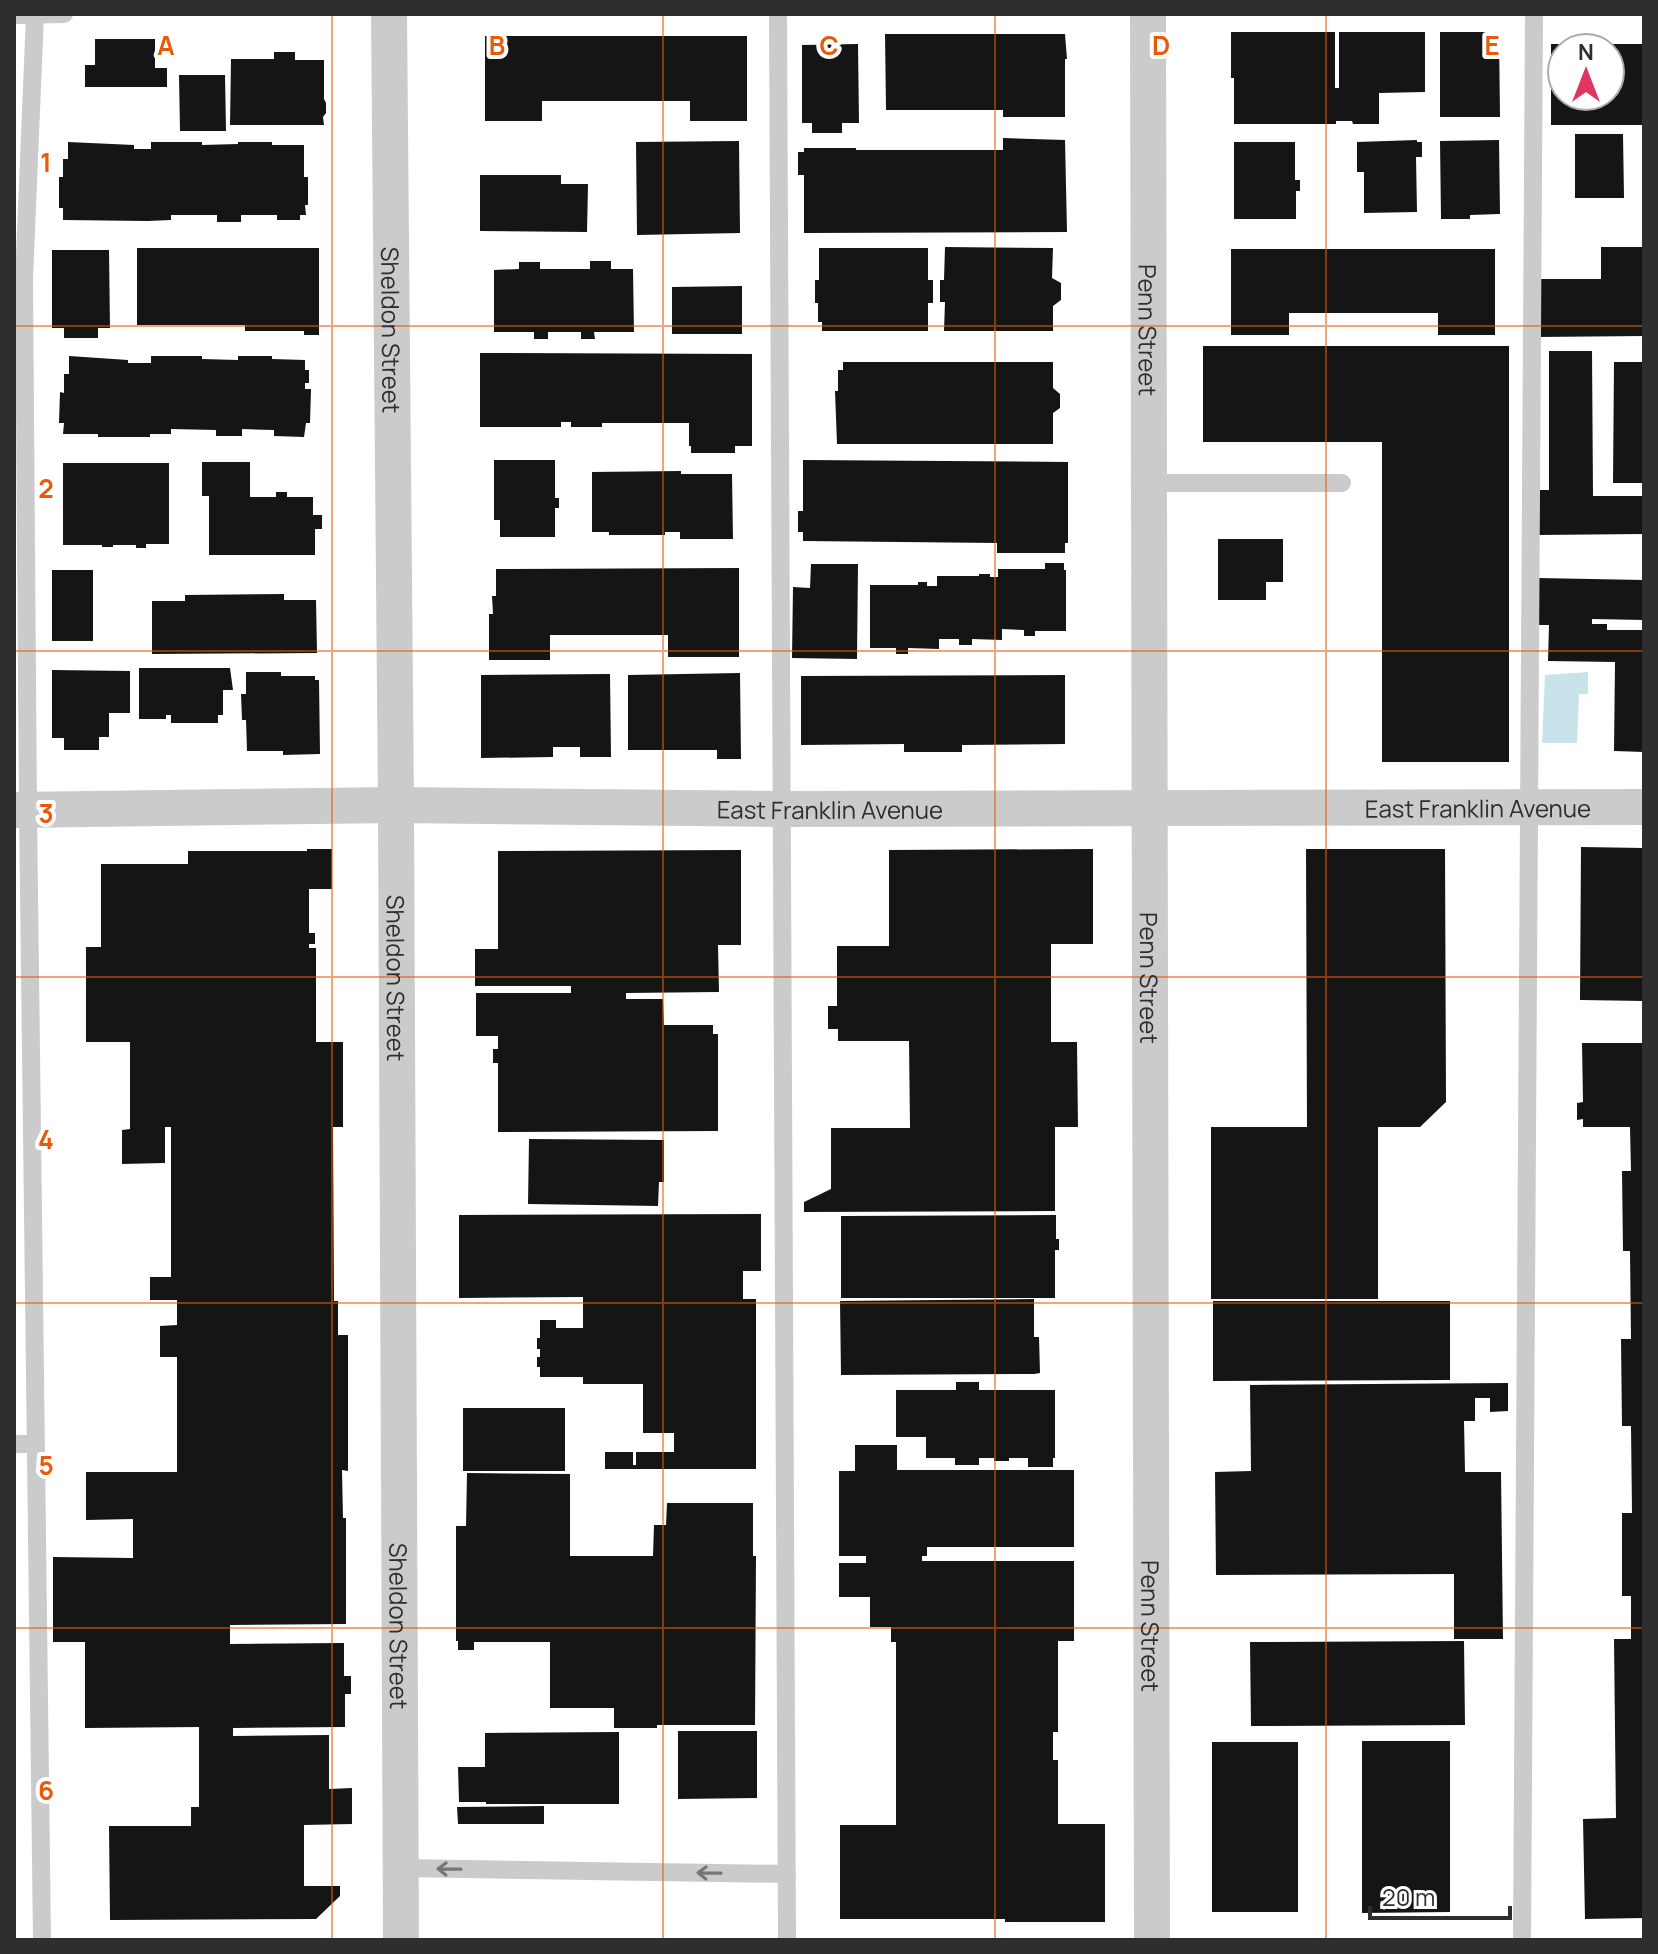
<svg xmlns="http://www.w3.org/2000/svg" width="1658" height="1954" viewBox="0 0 1658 1954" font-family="Manrope,sans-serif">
	<rect width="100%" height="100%" fill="#fff"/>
	<!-- water -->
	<path fill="#c9e3ea" d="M1588,672V694H1579L1577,743H1542L1545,675Z"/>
	<!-- building -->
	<path fill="#151515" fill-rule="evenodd" d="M1231,32H1335V88H1339V32H1425V92L1379,93V124H1353L1352,121H1336V124H1234V78H1231Z
		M1440,32H1499L1500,117H1440Z
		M885,34H1065L1067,59H1065V117H1003V110H886Z
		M485,36H747V121H690V101H542V121H485Z
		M95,39H155V68H167V87H85V65H95Z
		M858,44L859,123H842V133H812V123H802V45Z
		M1551,44H1644V125H1551ZM1562,48H1610V96H1562Z
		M274,52H295V60H324V99L326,103V113L323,117L324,125H230L231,59H274Z
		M179,75H225L226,131H180Z
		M1575,134H1623L1624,198H1575Z
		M1003,138L1065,140L1067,232L804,233V175H798V152H804V148H856V150H1003Z
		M1417,140V142H1422V157H1416L1417,212L1364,213V172H1357V142Z
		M1499,140L1500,214L1470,215V219H1441L1440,141Z
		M739,141L740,233L637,235L636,142Z
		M68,142L134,145V149H151V142H202V145L238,144V142H272V145H304V177H308V205H305L306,215H300V220H277V215H241V222H217V215H171V220L148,221L63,220V208H59V177H63V159H68Z
		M1234,142H1295V180H1300V191H1296V219H1234Z
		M480,175H561V184H588L587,232L480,231Z
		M945,247L1053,248L1052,278L1061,283V300L1053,306V331H944L945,302H940V280H944Z
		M1601,247H1644V336L1537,337L1536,279H1601Z
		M137,248H319V335H304V331H245V325H137Z
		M819,248H928V280H933V303H928V331H822V322H818V303H815V280H819Z
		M1231,249H1495V335H1438V313H1289V335H1231Z
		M52,250H109L110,328H98V338H64V328H52Z
		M590,261H611V269H633L634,332H594L595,339H581V332H548V339H534V332H494V270L519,269V262H540V269H590Z
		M742,286V334H672V287Z
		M1203,346H1509V762H1382V442H1203Z
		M1549,351H1592L1593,496H1644V534L1538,535V490H1549Z
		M480,353L752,354V446H735V453H691V446H689V423H602V427H571V422H561V427H480Z
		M69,356L128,360V363H151V356H202V359L238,360V356H272V359L305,360V370H309V383H305V389H311L310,423H306L304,437L274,436V430L242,429V436H216V430L171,429V434H150V437H98V434H63L64,423H59L60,392L64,393V374H69Z
		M843,362H1053V388L1060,394V408L1053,413V444H837L835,391H838V370H843Z
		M1614,362H1644V483H1613Z
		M494,460H555V498H559V508H555V537H500V520H494Z
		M803,460L1068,462V543H1065V553H997V543L803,541V532H798V511H803Z
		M202,462H250V497H276V492H287V497H313V515H322V529H315V555H209V496H202Z
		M63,463H169V544H146V548H136V545H113V547H102V545H63Z
		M681,471V474H732L733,539H680V532H665V535H609V532H592V472Z
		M1218,539H1283V582H1266V600H1218Z
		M1045,563H1064V570H1066V631H1035V636H1024V630L1002,629V640L972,639V645H959V639H939V649L908,648V654H896V648H870V585H918V582H927V586H937V576H979V574H990V577H998V569H1045Z
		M811,564H858L857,659L792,658L793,587L810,588Z
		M739,568V657H668V635H550V660H489V614H493L492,596H496V569Z
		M52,570H93V641H52Z
		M1538,578L1644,580V620L1592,619V624H1607V630H1644V752L1614,751L1615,662L1548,661L1549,625H1538Z
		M284,594V600H316L317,653L152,654V601H185V595Z
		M139,668H230L233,690H223V715H218V723H171V715H166V719H139Z
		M52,670L130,671V713H109V737H99V750H64V738H52Z
		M246,672H281V676H315V680H319L320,754L283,755V751H247L246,720H242L241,694H246Z
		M740,673L741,759H717V750H628V675Z
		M610,674L611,757H580V747H553V757L481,758V675Z
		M1065,675V744L962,745V752H904V744L801,745V676Z
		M1581,847L1644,848V1001L1580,1000Z
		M307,849H332V889H309V933H315V944H309V948H316V1042H343V1127H333L334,1301H338V1335H348V1471L342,1470L343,1518H346V1624L230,1625V1644L344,1643V1676H351V1694H345V1727L233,1728V1736L329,1735V1789L352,1788V1824L304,1825V1886H340V1896L316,1919L110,1920L109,1826H191V1807H199V1727L85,1728V1642H53V1557L133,1558V1519L86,1520V1472H177V1357H160V1326L177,1325V1300H150V1277H171V1127H165V1163L122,1164V1130L130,1129V1042H86V947H101V864H188V851H307Z
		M1093,849V944H1051V1042H1077L1078,1127H1055V1211L804,1212V1202L831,1189V1128H910L909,1041H838V1029H828V1006H837V946H889V850Z
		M1306,849H1445L1446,1102L1420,1127H1378V1299H1211V1127H1307Z
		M741,850V945H718L719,992L626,993V999H663L664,1025H713V1034H718V1131L498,1132V1063H493V1049H498V1036H476V993H571V986H475V949H498V851Z
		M1582,1043H1644V1918L1585,1919L1583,1819L1616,1818L1614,1639H1631V1596H1622V1513H1632L1631,1426H1622L1621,1339H1631L1630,1251H1623L1622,1171H1631L1630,1127H1583V1119L1577,1120V1103L1583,1102Z
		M529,1139L664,1140V1182H659L658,1206L528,1204Z
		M761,1214V1271H743V1299H756V1469H605V1452H633V1465H636V1452H674V1433H643V1384H583V1377H540V1367H537V1357H540V1349H537V1338H540V1320H556V1328H583V1297L459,1298V1215Z
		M1056,1215V1239H1059V1250H1055V1298H841V1216Z
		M1034,1299V1337H1039L1040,1373L1034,1374L841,1375L840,1301Z
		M1213,1301H1450V1380L1213,1381Z
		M956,1382H979V1390H1055V1458H1053V1467H1028V1458H1009V1461H994V1458H979V1465H955V1458H926V1437H896V1390H956Z
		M1508,1383V1411L1490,1412V1398H1475V1421H1464L1465,1472H1501L1503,1639H1454V1574L1216,1575L1215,1472L1251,1471L1250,1385Z
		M463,1408H565V1471H463Z
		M855,1445H897V1470H1074V1547H927V1556H922V1561H1074V1641H1058V1732H1053V1760H1058V1824H1105V1922H1005V1919H840V1825H896V1642H891V1627H870V1597H839V1563H866V1556H839V1471H855Z
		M467,1473L570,1474V1556H653L654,1525H666L667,1503H753V1556H756L755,1725H657V1728H614V1708H550V1642H474V1650H458V1641H456V1526H466Z
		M1464,1641L1465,1725L1251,1726L1250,1642Z
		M678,1731H757V1798L678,1799Z
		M619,1732V1804H486V1802H459L458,1767H485V1733Z
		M1362,1741H1450V1912L1362,1913Z
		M1212,1742H1298V1912H1212Z
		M544,1806V1824H458L457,1807Z"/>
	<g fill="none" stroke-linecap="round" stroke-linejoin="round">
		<!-- service -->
		<path stroke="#cbcbcb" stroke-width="18" d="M778,14L787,1940
			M14,15L64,14
			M35,15L24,279L28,810L42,1940
			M1149,483H1342
			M14,1444H35
			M401,1868L787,1874
			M1522,1940L1534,14"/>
		<!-- minor -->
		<g stroke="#cbcbcb" stroke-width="36">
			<path id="s1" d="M389,14L396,805L401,1940"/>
			<path id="s2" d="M1148,14L1152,1940"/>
			<path id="s3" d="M14,810L396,805L781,809L1644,807"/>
		</g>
	</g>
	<!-- one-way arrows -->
	<defs><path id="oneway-shaft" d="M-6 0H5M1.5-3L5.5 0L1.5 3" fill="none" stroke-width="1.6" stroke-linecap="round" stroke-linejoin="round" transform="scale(2)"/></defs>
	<g stroke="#757575">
		<use href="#oneway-shaft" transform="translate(449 1869) rotate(-179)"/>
		<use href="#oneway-shaft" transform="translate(709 1873) rotate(-179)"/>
	</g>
	<!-- grid -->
	<path fill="none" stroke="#e8590c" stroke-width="2" stroke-opacity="0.55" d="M332,14V1940M663,14V1940M995,14V1940M1326,14V1940M14,326H1644M14,651H1644M14,977H1644M14,1303H1644M14,1628H1644"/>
	<g text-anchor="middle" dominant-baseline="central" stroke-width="8" stroke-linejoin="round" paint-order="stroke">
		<!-- street labels -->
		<g font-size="24" fill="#2e2e2e" stroke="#fff">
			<text stroke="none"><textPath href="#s1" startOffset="316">Sheldon Street</textPath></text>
			<text stroke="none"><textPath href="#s2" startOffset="316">Penn Street</textPath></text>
			<text stroke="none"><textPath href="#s3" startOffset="1464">East Franklin Avenue</textPath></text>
			<text stroke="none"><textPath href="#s3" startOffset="816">East Franklin Avenue</textPath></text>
			<text stroke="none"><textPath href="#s1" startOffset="964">Sheldon Street</textPath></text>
			<text stroke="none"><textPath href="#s2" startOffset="964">Penn Street</textPath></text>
			<text stroke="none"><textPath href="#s1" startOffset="1612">Sheldon Street</textPath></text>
			<text stroke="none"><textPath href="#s2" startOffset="1612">Penn Street</textPath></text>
		</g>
	</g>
	<g font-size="26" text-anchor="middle" font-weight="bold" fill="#e8590c" stroke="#fff" stroke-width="8" stroke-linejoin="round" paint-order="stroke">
		<text x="166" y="55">A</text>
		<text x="497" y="55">B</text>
		<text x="829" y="55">C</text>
		<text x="1161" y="55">D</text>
		<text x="1492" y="55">E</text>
		<text x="46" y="172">1</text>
		<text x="46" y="498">2</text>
		<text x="46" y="823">3</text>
		<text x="46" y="1149">4</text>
		<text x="46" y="1475">5</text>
		<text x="46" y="1800">6</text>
	</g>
	<!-- border -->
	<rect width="1658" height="1954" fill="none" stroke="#2e2e2e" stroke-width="32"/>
	<!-- north arrow -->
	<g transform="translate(1586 72)"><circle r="38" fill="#ffffff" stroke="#ababab" stroke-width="2"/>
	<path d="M0-6L14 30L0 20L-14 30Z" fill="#df3661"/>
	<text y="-12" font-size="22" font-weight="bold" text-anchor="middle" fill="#2e2e2e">N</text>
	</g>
	<!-- scale -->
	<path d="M1370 1906v12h140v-12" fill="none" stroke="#2e2e2e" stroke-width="4"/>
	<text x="1382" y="1906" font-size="24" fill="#2e2e2e" stroke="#ffffff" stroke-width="6" paint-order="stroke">20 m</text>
</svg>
